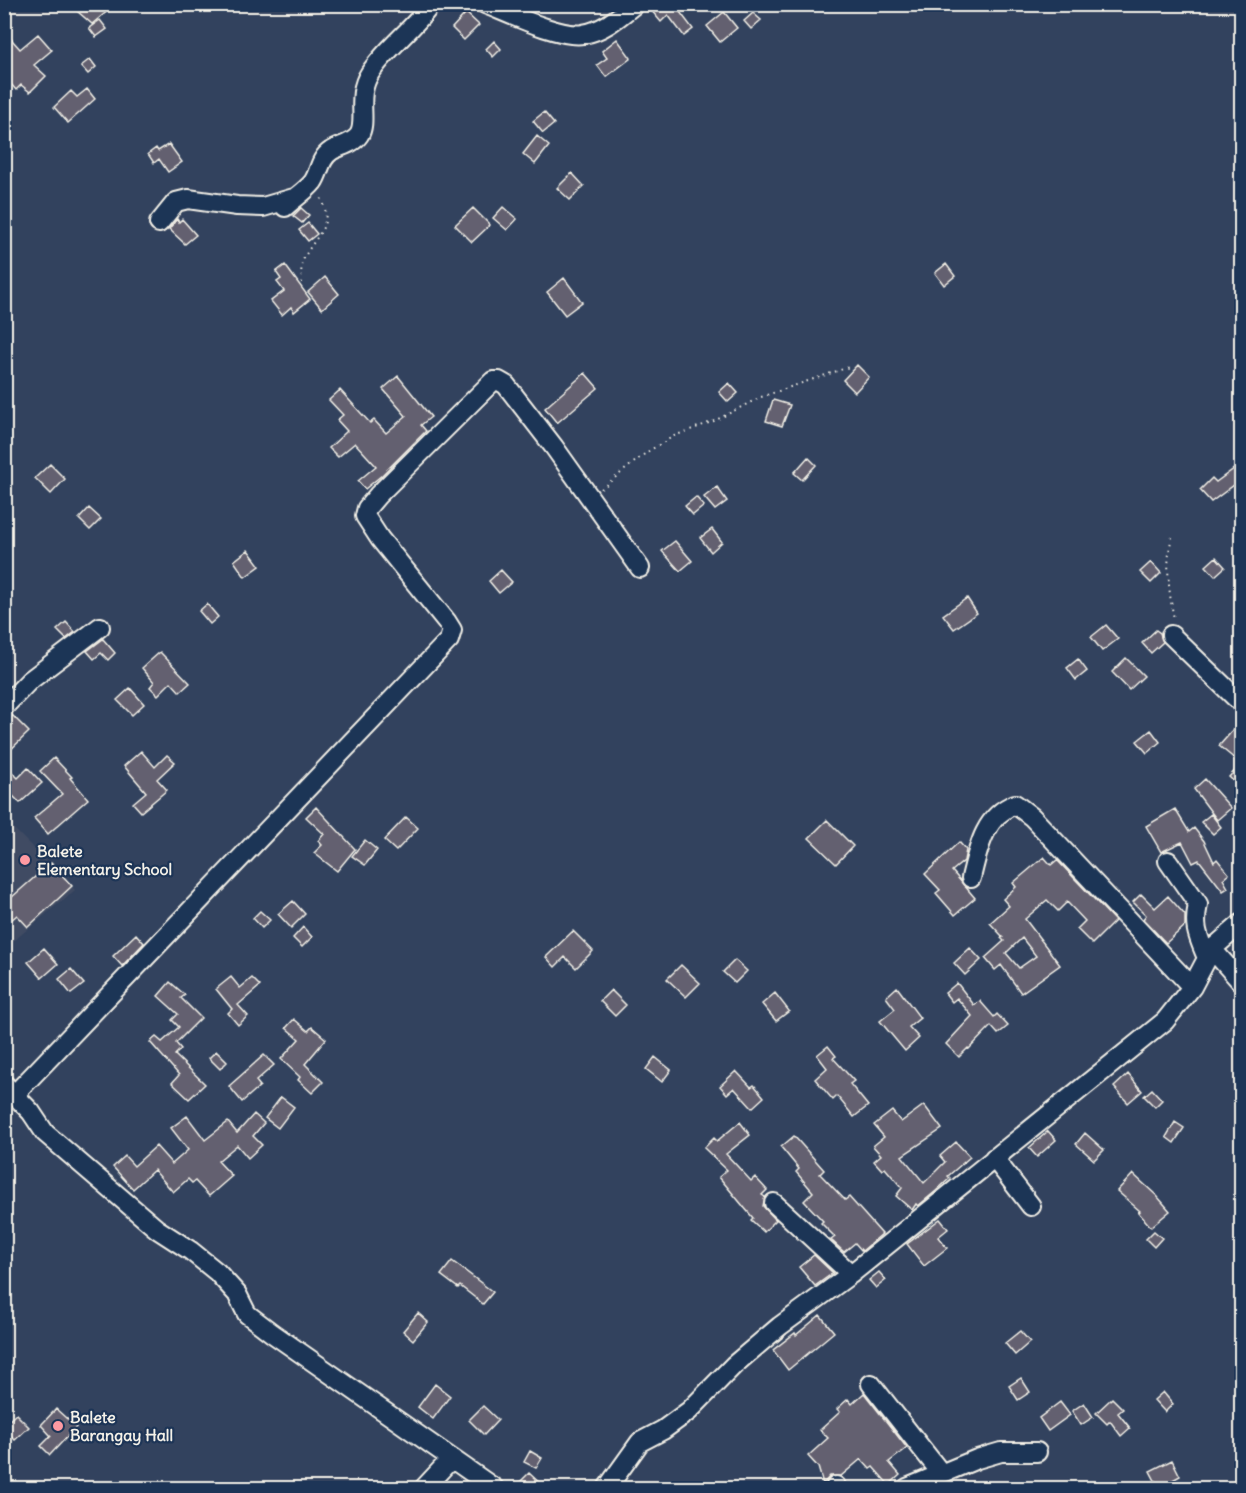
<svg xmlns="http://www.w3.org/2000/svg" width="1246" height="1493" viewBox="0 0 1246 1493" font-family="Delius,sans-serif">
	<rect width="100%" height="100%" fill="#32425e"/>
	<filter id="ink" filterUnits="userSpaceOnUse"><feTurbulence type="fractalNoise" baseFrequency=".0167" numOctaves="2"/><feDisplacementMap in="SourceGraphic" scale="12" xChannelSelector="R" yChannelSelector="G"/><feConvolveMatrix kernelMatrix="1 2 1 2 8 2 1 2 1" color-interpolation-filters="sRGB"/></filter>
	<g filter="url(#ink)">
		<!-- built -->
		<path fill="#414b63" d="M4,819L75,890L5,948H4Z"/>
		<!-- building -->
		<path fill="#646070" stroke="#f4f1e8" stroke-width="1.5" fill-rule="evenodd" d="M69,4H116L92,24Z
			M657,4H681L677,8L693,29L684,36L668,15L661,22L651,10Z
			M724,12L737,28L720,42L707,26Z
			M466,13L479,25L464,40L452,28Z
			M753,13L761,20L751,29L744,21Z
			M100,20L107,29L96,37L89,28Z
			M4,31L20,49L38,34L52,50L34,65L46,76L30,92L21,85L16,90L4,76Z
			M617,39L631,58L606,77L597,65L607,58L602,51Z
			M494,41L501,49L493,57L486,49Z
			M90,59L96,67L88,74L81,66Z
			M87,89L95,99L68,123L54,107L71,91L77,97Z
			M544,112L554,124L543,133L533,121Z
			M537,136L549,146L535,164L523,154Z
			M169,144L182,162L168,172L159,159L154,163L148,154L156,148L158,151Z
			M572,173L584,186L570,200L557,188Z
			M503,207L517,219L507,230L493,218Z
			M301,208L309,215L302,223L293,216Z
			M473,208L490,225L472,242L455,225Z
			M177,219L179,222L182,219L196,235L185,244L169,229Z
			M308,223L317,234L308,241L299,230Z
			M946,264L955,276L944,285L935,273Z
			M285,265L310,299L294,312L291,307L282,315L271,301L284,291L277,282L281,279L276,272Z
			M325,277L339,294L322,309L308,292Z
			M564,278L582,302L565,315L547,292Z
			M857,365L869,377L855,392L843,380Z
			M585,373L598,388L557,423L545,408Z
			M398,376L431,417L421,425L426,431L382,475L365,489L358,481L376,466L355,443L338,457L329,448L347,431L337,420L343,415L329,400L340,390L370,423L374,420L386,433L406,416L383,389Z
			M729,383L738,393L728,402L719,392Z
			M773,400L790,405L782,426L766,421Z
			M808,457L816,465L802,480L794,473Z
			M1242,463V479L1211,502L1200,490L1212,478L1216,482Z
			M50,464L65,479L51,494L35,478Z
			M717,487L727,501L715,510L704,497Z
			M696,497L704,506L693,515L685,506Z
			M89,508L101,519L90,530L79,519Z
			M712,529L722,542L711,552L700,538Z
			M675,541L692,561L680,571L662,551Z
			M248,550L260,566L245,577L234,561Z
			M1216,557L1225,567L1215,576L1206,566Z
			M1151,562L1161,573L1151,583L1140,572Z
			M501,570L512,582L499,593L489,581Z
			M967,598L977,613L954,629L943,615Z
			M207,604L218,617L210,624L199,611Z
			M66,622L75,632L66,639L57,630Z
			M1106,625L1118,639L1102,651L1091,637Z
			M1156,630L1160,633L1163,642L1151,653L1142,643Z
			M103,639L115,653L108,660L101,653L94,659L87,651Z
			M160,652L190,683L180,692L171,682L158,695L150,687L154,682L142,668Z
			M1126,658L1144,676L1129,690L1112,672Z
			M1078,659L1087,671L1076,680L1067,668Z
			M130,688L144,704L132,715L117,700Z
			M12,715L29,732L4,756V720Z
			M1242,720V789L1229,777L1241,764L1219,746Z
			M1151,730L1160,742L1147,753L1137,741Z
			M141,751L155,767L167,755L175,762L157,779L167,790L141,812L133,803L146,792L124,766Z
			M54,758L72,777L70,778L88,799L48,834L34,818L62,794L40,771Z
			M4,764L18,778L28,768L42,783L20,803L4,787Z
			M1205,779L1231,808L1217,820L1194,789Z
			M316,807L355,849L337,871L314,853L322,845L318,841L324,834L306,817Z
			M1175,809L1189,832L1194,828L1204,841L1214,862L1217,859L1229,874L1223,879L1228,888L1223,891L1199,860L1193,863L1182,842L1161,852L1146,826Z
			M1211,814L1221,827L1213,834L1201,822Z
			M406,817L418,828L396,851L384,840Z
			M827,820L853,846L836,864L809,838Z
			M365,840L377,850L365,865L352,856Z
			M959,842L966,850L964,861L952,871L975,898L955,915L936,893L940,890L925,874Z
			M1044,857L1051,865L1057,860L1115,921L1092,944L1077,929L1085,921L1067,902L1058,911L1047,900L1025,919L1060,965L1021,993L1001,965L995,970L985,958L1004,941L1001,938L1003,937L990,923L1009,906L1003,899L1016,887L1013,883ZM1022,938L1036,956L1019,968L1006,953Z
			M51,863L72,886L28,927L17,915L4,926V904Z
			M1141,894L1155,908L1168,896L1185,915V926L1166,943L1143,919L1146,915L1133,902Z
			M293,901L305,914L291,928L278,914Z
			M260,911L270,920L262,928L253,918Z
			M303,927L312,937L302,947L293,938Z
			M573,931L593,951L576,968L565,957L555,967L546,957Z
			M136,934L144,943L122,966L113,956Z
			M44,948L58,964L42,978L28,962Z
			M970,948L981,960L965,975L954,963Z
			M735,960L747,971L735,983L723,972Z
			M681,965L700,983L686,997L667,979Z
			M71,969L84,984L71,994L59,979Z
			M231,977L240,988L252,978L260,986L238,1005L248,1016L238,1025L228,1013L232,1009L216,989Z
			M170,982L185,995L181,998L201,1018L176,1043L181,1049L175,1055L205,1084L189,1099L172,1083L179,1075L150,1042L156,1037L162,1042L179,1027L172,1020L178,1014L158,996Z
			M957,983L974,1005L980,1001L994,1017L997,1014L1008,1026L998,1034L991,1026L969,1049L968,1048L959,1057L946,1044L972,1016L957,998L952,1002L945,993Z
			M897,987L920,1018L909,1027L919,1038L905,1051L880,1021L895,1009L886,997Z
			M611,990L626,1005L615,1016L600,1001Z
			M775,993L789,1011L776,1021L762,1004Z
			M294,1019L308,1031L312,1027L326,1039L305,1064L323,1082L312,1093L298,1080L300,1077L281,1059L299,1039L286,1028Z
			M828,1046L836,1056L833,1058L854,1081L850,1084L868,1106L854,1117L837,1096L833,1100L815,1079L827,1068L817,1055Z
			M216,1051L227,1062L220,1069L209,1058Z
			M264,1055L274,1065L256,1081L260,1086L242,1102L229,1086Z
			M655,1057L671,1070L662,1082L646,1069Z
			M736,1071L751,1087L754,1085L764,1097L752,1108L734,1088L727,1094L720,1086Z
			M1128,1074L1142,1091L1128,1103L1114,1087Z
			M1152,1089L1162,1100L1155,1107L1144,1096Z
			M281,1097L294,1107L278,1128L265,1118Z
			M924,1105L942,1129L902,1156L924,1183L945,1162L940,1156L956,1142L970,1157L948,1176L950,1178L936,1191L918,1206L916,1204L912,1210L896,1196L902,1188L885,1168L882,1170L874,1161L881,1155L873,1146L884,1137L874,1125L892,1111L901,1122Z
			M254,1114L264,1123L253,1136L262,1145L248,1158L237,1145L218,1161L232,1176L209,1196L195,1181L192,1183L188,1179L173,1192L154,1170L133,1189L113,1167L125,1156L134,1166L156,1146L172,1164L188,1150L171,1128L187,1116L205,1140L228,1122L237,1133Z
			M740,1122L750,1135L726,1154L751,1181L755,1177L767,1190L762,1195L765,1197L763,1206L776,1220L764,1232L751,1220L753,1218L719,1177L727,1170L704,1148L714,1138L717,1141Z
			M1175,1122L1184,1128L1174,1143L1166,1137Z
			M1048,1131L1056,1140L1037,1157L1029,1148Z
			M1085,1133L1104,1150L1094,1160L1076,1144Z
			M794,1136L824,1170L820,1174L845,1200L849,1197L882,1234L862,1251L855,1243L844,1252L831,1240L835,1237L821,1223L823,1221L804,1201L813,1192L796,1172L799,1169L781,1147Z
			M1133,1174L1157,1196L1170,1211L1151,1227L1138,1212L1140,1211L1117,1191Z
			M940,1219L948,1229L938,1237L947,1248L924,1266L907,1244Z
			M1154,1231L1162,1238L1154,1247L1146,1239Z
			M814,1255L833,1273L815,1286L799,1267Z
			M452,1261L493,1292L483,1304L460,1286L458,1288L441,1275Z
			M879,1272L886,1280L876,1288L869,1280Z
			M418,1313L428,1322L413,1340L403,1331Z
			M820,1315L834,1332L788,1370L773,1350L795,1333L796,1335Z
			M1020,1331L1030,1342L1015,1355L1005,1343Z
			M1021,1378L1030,1392L1018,1400L1009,1386Z
			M435,1384L450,1396L433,1419L418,1407Z
			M1163,1392L1173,1404L1165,1412L1154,1400Z
			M864,1393L907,1448L889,1462L900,1475L889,1485L873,1467L870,1469L861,1459L841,1476H830L823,1484L818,1467L808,1456L828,1438L820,1430L840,1412L837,1409L848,1399L852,1404Z
			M1112,1398L1123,1409L1118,1413L1130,1428L1121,1436L1110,1421L1107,1424L1096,1413Z
			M1060,1402L1070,1415L1048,1431L1039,1418Z
			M1084,1403L1093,1417L1081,1425L1072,1411Z
			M483,1406L498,1420L484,1435L469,1420Z
			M56,1409L76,1427L50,1455L41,1446L51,1436L41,1425Z
			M16,1414L29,1427L15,1440L4,1429V1425Z
			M530,1451L542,1458L536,1468L524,1462Z
			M1172,1460L1180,1476L1169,1482L1175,1488H1159L1150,1471Z
			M529,1473L545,1488H514Z"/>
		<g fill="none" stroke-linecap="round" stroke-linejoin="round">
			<!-- minor casing -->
			<g stroke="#f4f1e8" stroke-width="22">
				<path id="minor" d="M485,4C508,13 560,38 583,34C603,31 619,17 635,4
					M285,207C293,199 306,191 313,182C320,172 319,159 331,151C339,146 353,144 359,135C368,121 355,96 370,73C387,47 413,30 431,4
					M159,223L176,202L188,199L237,206L263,207L294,198
					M1171,635L1242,704
					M4,707L29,681L100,627
					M1168,861L1198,904C1193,928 1198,936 1207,958
					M971,878C978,849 984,816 1015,804L1032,817L1192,987
					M1212,949L1242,983
					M4,1084L31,1112L45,1133L157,1229L191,1251L217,1272L237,1294L247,1314L272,1333L494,1488
					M15,1094L449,640L452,630L447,622L380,539L365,516L367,508L378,495L493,381H499L506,385L554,447L640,568
					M994,1158L1031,1206
					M774,1203L851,1274
					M871,1384L941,1473
					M424,1488L451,1459
					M607,1488L640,1442L663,1430L689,1411L734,1365L780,1326L851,1274L1165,1021L1192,987L1212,949L1242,923
					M835,1488L836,1486
					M907,1488L977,1459L1001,1452H1037"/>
			</g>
			<!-- path -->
			<path stroke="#f4f1e8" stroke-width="2" stroke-dasharray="1.5 4.5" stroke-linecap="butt" d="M302,283C302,276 300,266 303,260C314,236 336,226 320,196
				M601,489L647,452L674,436L714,421L761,397L849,367
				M1172,537C1165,563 1169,593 1174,619"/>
			<!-- minor -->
			<use href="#minor" stroke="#1d3557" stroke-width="18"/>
		</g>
	</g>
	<!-- markers -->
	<g fill="#ff9aa2" stroke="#1d3557" stroke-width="2">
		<circle cx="25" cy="860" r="6"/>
		<circle cx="58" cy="1426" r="6"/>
	</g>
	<g text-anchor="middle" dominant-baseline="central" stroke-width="4.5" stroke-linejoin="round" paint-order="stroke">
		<!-- poi labels -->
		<g font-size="16" font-weight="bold" fill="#f4f1e8" stroke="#1d3557" text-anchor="start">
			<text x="37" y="851">Balete<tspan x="37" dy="18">Elementary School</tspan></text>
			<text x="70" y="1417">Balete<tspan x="70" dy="18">Barangay Hall</tspan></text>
		</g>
	</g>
	<!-- margin -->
	<rect width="1246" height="1493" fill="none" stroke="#1d3557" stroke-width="24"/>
	<rect x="12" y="12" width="1222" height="1469" fill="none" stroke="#f4f1e8" stroke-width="2" filter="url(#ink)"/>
</svg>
